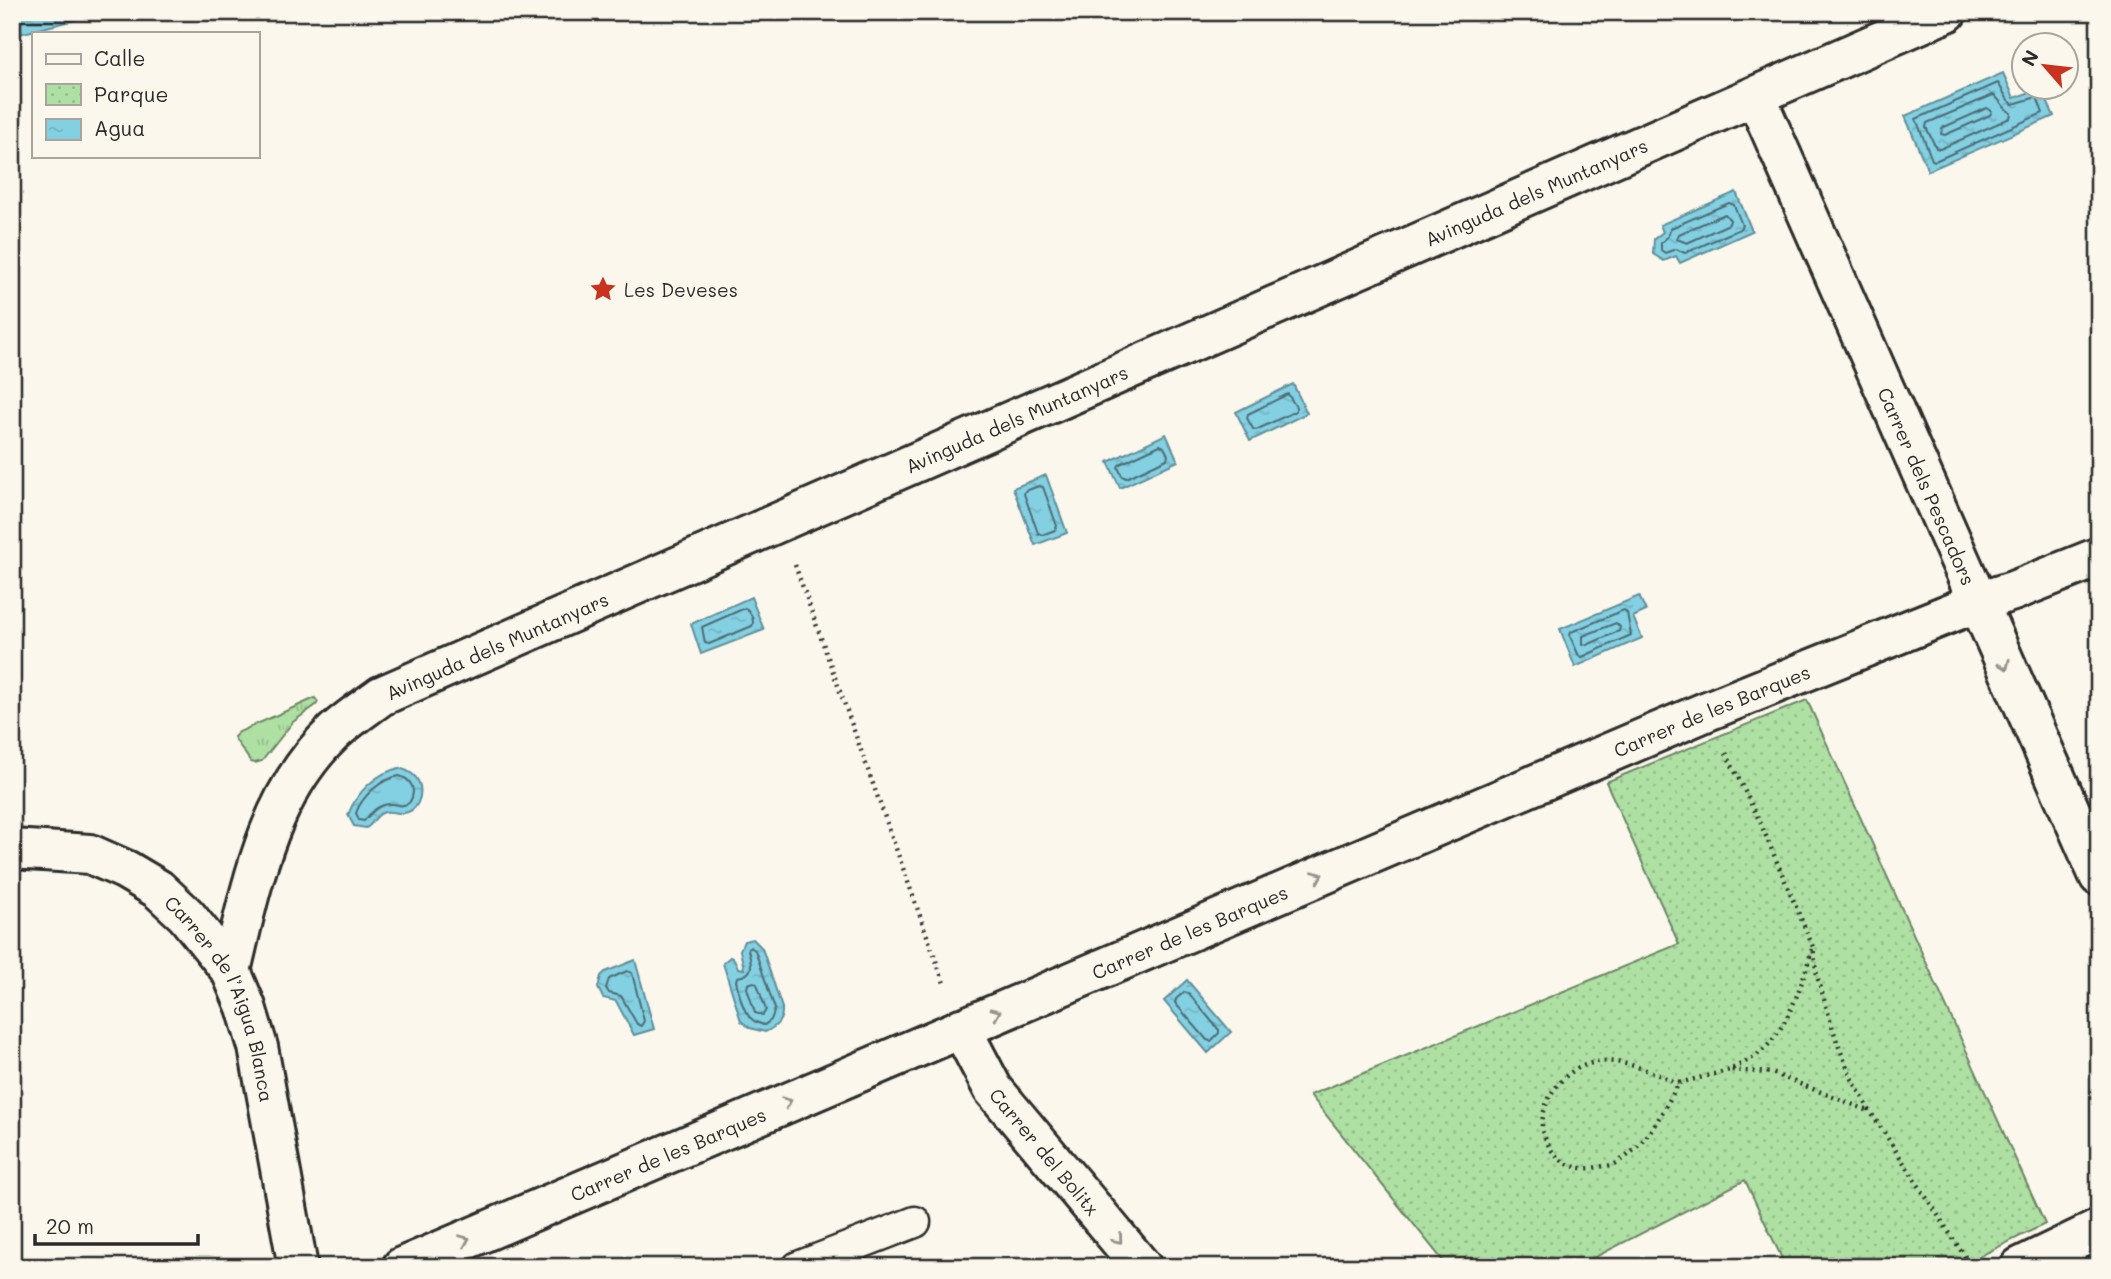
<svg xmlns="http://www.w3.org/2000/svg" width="2111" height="1279" viewBox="0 0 2111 1279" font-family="Mali,sans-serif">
	<defs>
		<pattern id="grass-tufts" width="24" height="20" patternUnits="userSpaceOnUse" patternTransform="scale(1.75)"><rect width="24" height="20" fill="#ade0a2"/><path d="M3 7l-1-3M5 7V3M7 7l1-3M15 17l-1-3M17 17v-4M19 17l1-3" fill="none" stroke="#95c08c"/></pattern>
		<pattern id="park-dots" width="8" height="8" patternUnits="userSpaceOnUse" patternTransform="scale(1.75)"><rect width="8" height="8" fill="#ade0a2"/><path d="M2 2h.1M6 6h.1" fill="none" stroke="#95c08c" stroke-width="1.8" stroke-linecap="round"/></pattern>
		<pattern id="water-ripples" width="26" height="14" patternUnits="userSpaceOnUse" patternTransform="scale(1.75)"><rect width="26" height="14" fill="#83d0e2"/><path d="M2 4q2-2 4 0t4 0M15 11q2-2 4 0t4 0" fill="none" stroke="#71b3c2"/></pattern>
	</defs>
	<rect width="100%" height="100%" fill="#fbf7ec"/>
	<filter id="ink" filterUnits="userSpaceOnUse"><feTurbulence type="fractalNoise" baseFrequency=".0143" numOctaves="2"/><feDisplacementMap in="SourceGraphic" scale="14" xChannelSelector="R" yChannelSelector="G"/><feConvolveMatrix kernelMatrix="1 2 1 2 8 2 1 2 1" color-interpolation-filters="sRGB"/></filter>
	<g filter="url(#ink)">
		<!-- grass -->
		<path fill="url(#grass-tufts)" stroke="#6c8666" stroke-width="2" d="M315,698L318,702L316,705L293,722L262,761L255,763L251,762L235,739L234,737L239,732Z"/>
		<!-- park -->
		<path fill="url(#park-dots)" stroke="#6c8666" stroke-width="2" d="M1807,700L2045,1224L1958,1267H1786L1745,1180L1576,1267H1448L1310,1095L1679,944L1606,782Z"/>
		<!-- water -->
		<path fill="url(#water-ripples)" stroke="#608e99" stroke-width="2" d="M12,12H105L12,36Z
			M2003,73L2014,98L2041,88L2054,116L1928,171L1905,116Z
			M1736,192L1752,231L1680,263L1676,256L1664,261L1653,254L1654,239L1663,232L1660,225Z
			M1293,384L1307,413L1250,441L1236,412Z
			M1166,434L1178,461L1120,488L1108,462Z
			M1046,475L1067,533L1035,545L1013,488Z
			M1639,596L1646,611L1633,617L1642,638L1575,667L1560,629Z
			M751,597L764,630L701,654L691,624Z
			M399,768C409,771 417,775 420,786C422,798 417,811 404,813C397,815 391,809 382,813C375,816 373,824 366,828L354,826L348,815C356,793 376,773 399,768Z
			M753,939L762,948L782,1008C783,1021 776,1027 765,1032L750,1028L741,1021L723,963L730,957L734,959L738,968L744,969L740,950L744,941Z
			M635,960L654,1029L634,1035L616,1001L603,998L598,988L601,976L605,972Z
			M1187,980L1231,1032L1208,1053L1164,1001Z"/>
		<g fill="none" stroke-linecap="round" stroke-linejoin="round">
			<!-- shore -->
			<path stroke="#4e6d74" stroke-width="2" d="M1998,83L2008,100L2013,104L2037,97L2043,113L1935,161L1932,160L1916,119Z
				M1993,95C1999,97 2002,108 2011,113L2010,118L1940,149L1936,148L1926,127L1927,123Z
				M1987,108L1992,111L1990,115L1945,135L1941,134L1942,128Z
				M1729,203L1734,205L1742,225L1740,229L1685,253L1676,249L1665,253L1661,250V243L1668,236L1671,228Z
				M1725,214L1730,220L1729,224L1687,243L1677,239L1679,234Z
				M1288,394L1296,407V411L1256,430L1253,429L1247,418L1248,414Z
				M1160,445L1164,447L1168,455L1167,459L1126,478L1122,476L1118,467L1120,464Z
				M1039,486L1043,487L1057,526L1055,530L1042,535L1038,533L1024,494L1025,491Z
				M745,608C750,610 755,621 752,626L709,644L705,643L702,627Z
				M1624,610L1627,613L1631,635L1582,657L1579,656L1570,636L1571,632Z
				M1616,623L1620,627L1619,631L1587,645L1583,644V636Z
				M399,776C412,779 417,791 409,803C402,807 400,805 393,804C379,803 372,812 364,821L359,820L356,813C362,796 381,779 399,776Z
				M750,947L755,950L775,1009L771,1020L764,1025C743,1021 741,999 736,981L737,977C755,975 752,964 748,950Z
				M627,971L632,973L644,1021L641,1026L637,1024L621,996L609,993L606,988L609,979Z
				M754,982L757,984L766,1010L763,1015L755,1013L747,988L748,984Z
				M1184,992L1188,993L1219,1030V1033L1211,1041L1207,1040L1175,1003L1176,999Z"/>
			<!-- lane casing -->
			<g stroke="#2b2b2b" stroke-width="35">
				<path id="lane" d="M798,1267L915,1222"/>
			</g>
			<!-- street casing -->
			<g stroke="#2b2b2b" stroke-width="44">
				<g id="street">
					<path id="s1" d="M1756,97L2099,876"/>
					<path id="s2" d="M12,849L90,854L126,870L158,889L186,915L231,971L246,1007L258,1047L298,1267"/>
					<path id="s3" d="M231,971C251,887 268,794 334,732C348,719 365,708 381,696L1947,12"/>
					<path id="s4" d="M961,1028L993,1089L1142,1267"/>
					<path id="s5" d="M402,1267L1705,712L1978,602L2013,591L2099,557"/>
					<path d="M2020,1267L2099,1229"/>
				</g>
			</g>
			<!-- path -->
			<path stroke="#2b2b2b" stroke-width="4.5" stroke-dasharray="2 5" stroke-linecap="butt" d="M795,565L945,986
				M1726,753L1760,822L1813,947L1817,976L1837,1042L1851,1077L1870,1111L1971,1266
				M1812,949C1803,982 1788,1028 1762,1051C1753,1059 1740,1064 1730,1070L1772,1073L1869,1111
				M1679,1083C1654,1074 1625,1058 1597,1062C1567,1066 1543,1095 1542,1125C1541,1131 1544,1135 1546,1140C1555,1162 1575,1172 1597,1167C1604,1166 1613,1166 1618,1162C1647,1145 1663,1111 1679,1083L1730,1070"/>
			<!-- lane -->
			<use href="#lane" stroke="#fbf7ec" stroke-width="30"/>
			<!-- street -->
			<use href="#street" stroke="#fbf7ec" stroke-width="38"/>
		</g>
		<!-- one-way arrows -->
		<defs><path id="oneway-chevron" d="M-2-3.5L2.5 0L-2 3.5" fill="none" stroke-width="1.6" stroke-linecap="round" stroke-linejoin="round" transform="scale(1.75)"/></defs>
		<g stroke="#93918c">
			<use href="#oneway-chevron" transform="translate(2005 665) rotate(66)"/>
			<use href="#oneway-chevron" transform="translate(1318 876) rotate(-23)"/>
			<use href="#oneway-chevron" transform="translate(996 1013) rotate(-23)"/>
			<use href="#oneway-chevron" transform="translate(787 1102) rotate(-23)"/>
			<use href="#oneway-chevron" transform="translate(1118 1239) rotate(50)"/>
			<use href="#oneway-chevron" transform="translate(465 1240) rotate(-23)"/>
		</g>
	</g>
	<!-- icons -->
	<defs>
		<g id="sight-bare" transform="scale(2.1)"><path d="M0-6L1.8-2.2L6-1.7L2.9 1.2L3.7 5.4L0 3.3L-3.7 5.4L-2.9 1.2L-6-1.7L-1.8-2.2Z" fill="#c8321e" stroke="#fbf7ec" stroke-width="2.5" paint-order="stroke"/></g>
	</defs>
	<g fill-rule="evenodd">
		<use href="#sight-bare" x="603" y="289"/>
	</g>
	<g text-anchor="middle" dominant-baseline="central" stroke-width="7" stroke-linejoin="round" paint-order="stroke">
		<!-- street labels -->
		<g font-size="19" fill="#2b2b2b" stroke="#fbf7ec">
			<text stroke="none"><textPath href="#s3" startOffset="1584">Avinguda dels Muntanyars</textPath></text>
			<text stroke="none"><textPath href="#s3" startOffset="1017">Avinguda dels Muntanyars</textPath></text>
			<text stroke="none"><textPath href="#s1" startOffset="425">Carrer dels Pescadors</textPath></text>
			<text stroke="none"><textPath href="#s3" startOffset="450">Avinguda dels Muntanyars</textPath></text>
			<text stroke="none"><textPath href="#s5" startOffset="1423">Carrer de les Barques</textPath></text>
			<text stroke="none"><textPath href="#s5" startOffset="856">Carrer de les Barques</textPath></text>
			<text stroke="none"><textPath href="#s2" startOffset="285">Carrer de l’Aigua Blanca</textPath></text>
			<text stroke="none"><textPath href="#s4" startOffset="150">Carrer del Bolitx</textPath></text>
			<text stroke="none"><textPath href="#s5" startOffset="289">Carrer de les Barques</textPath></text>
		</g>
		<!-- poi labels -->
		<g font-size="19" fill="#2b2b2b" stroke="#fbf7ec" text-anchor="start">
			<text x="624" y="289">Les Deveses</text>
		</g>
	</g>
	<!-- margin -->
	<rect width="2111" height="1279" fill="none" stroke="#fbf7ec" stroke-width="42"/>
	<rect x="21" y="21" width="2069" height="1237" fill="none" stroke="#2b2b2b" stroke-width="2.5" filter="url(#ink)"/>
	<!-- legend -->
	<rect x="32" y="32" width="228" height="126" fill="#fbf7ec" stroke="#a8a59f" stroke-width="2"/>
	<rect x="46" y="54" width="35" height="10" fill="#fbf7ec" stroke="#a8a59f" stroke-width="2"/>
	<text x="94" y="66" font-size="21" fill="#2b2b2b">Calle</text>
	<rect x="46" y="84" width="35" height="21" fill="url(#park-dots)" stroke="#a8a59f" stroke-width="2"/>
	<text x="94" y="102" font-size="21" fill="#2b2b2b">Parque</text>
	<rect x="46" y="119" width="35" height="21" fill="url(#water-ripples)" stroke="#a8a59f" stroke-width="2"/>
	<text x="94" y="136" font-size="21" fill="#2b2b2b">Agua</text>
	<!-- north arrow -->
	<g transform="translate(2045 66) rotate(298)"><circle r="33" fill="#fbf7ec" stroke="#a8a59f" stroke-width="2"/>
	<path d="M0-5L12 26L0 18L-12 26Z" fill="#c8321e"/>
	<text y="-10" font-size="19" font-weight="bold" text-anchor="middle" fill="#2b2b2b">N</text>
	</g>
	<!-- scale -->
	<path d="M35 1234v10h163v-10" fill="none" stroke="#2b2b2b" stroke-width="3.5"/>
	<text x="46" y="1234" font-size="21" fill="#2b2b2b" stroke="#fbf7ec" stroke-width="5" paint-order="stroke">20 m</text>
</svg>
